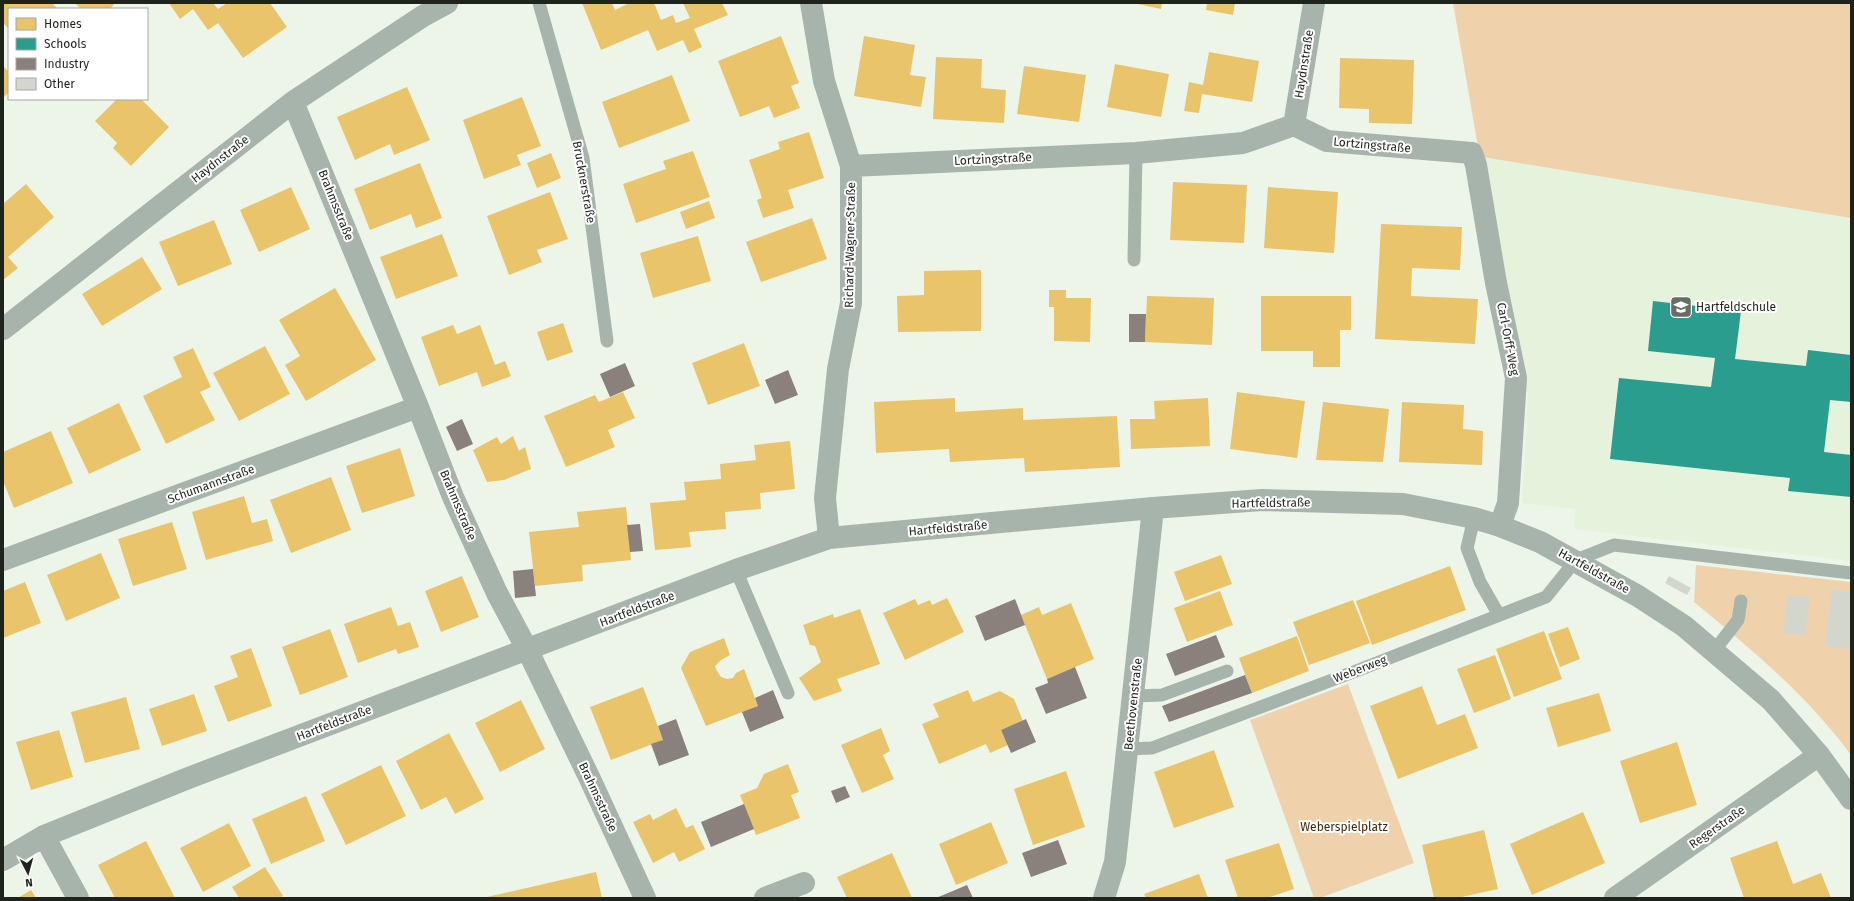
<svg xmlns="http://www.w3.org/2000/svg" width="1854" height="901" viewBox="0 0 1854 901" font-family="'Fira Sans',sans-serif">
	<rect width="100%" height="100%" fill="#edf5e9"/>
	<!-- built -->
	<path fill="#e5f3dc" d="M1483,157L1851,218V561L1574,529L1575,509L1522,503L1528,396Z"/>
	<!-- green -->
	<path fill="#efd2ab" d="M1453,3H1851V218L1483,157L1477,141Z
		M1696,565L1851,582V755C1807,695 1751,649 1694,602Z
		M1348,684L1414,863L1320,898H1314L1250,720Z"/>
	<!-- homes -->
	<path fill="#e9c46a" d="M5,3H52L58,9H9V29L3,23V5Z
		M75,3H115L110,9H81Z
		M169,3H213L218,9L227,3H270L287,27L243,58L218,23L208,30L193,9L180,19Z
		M582,3H612L615,10L627,4L626,3H654L661,20L673,15L676,23L690,18L683,3H722L728,15L694,29L702,47L689,53L683,40L657,51L648,30L601,50Z
		M1133,3H1162L1161,9Z
		M1207,3H1235L1233,15L1206,10Z
		M781,36L799,83L791,86L800,108L774,118L769,106L740,117L718,61Z
		M864,36L915,45L910,75L926,77L921,107L854,96Z
		M1209,52L1259,61L1252,102L1202,94L1199,113L1184,111L1189,82L1203,85Z
		M936,57L982,59L981,88L1006,90L1004,123L933,119Z
		M1340,58L1414,60L1412,124L1369,123V109L1339,108Z
		M1115,64L1169,74L1161,117L1107,107Z
		M3,66L9,72V92L3,98Z
		M1024,66L1086,75L1079,122L1017,114Z
		M672,75L690,121L619,148L602,102Z
		M407,87L430,140L394,155L390,144L355,160L337,117Z
		M522,97L541,146L517,155L521,165L484,179L463,120Z
		M117,99H141L169,127L131,166L113,148L117,143L95,121Z
		M809,132L824,178L788,190L794,208L763,218L757,200L762,198L749,160L780,149L778,142Z
		M693,151L710,197L636,223L623,184L666,169L663,161Z
		M551,153L561,178L537,188L527,163Z
		M420,163L442,218L416,228L411,214L370,230L354,189Z
		M1173,182L1247,185L1244,243L1170,240Z
		M26,184L54,217L8,257L18,268L3,280V204Z
		M291,187L310,229L259,252L240,210Z
		M1268,187L1338,192L1334,253L1264,248Z
		M550,192L568,239L537,250L542,262L509,275L487,216Z
		M709,201L715,218L686,229L680,212Z
		M812,218L827,259L761,282L746,242Z
		M214,220L232,264L178,286L159,242Z
		M1381,224L1462,227L1460,270L1412,268L1411,296L1478,299L1475,344L1375,339Z
		M442,234L458,276L396,299L380,257Z
		M698,236L711,281L653,298L640,253Z
		M142,257L162,289L102,326L82,294Z
		M981,270V331L898,332L897,296L924,295V271Z
		M335,288L376,360L306,401L285,365L300,356L279,320Z
		M1049,290H1066V298H1091L1090,342L1054,341V307H1049Z
		M1147,296L1214,298L1212,345L1145,342Z
		M1261,296H1351V330H1340V367H1313V351H1261Z
		M563,323L573,352L547,361L537,332Z
		M453,325L457,334L480,325L495,365L505,361L511,376L482,387L477,372L439,386L421,337Z
		M744,343L760,386L708,405L692,363Z
		M265,346L290,394L239,421L213,373Z
		M193,348L211,387L200,392L215,420L166,444L143,396L182,377L173,357Z
		M623,392L635,418L608,430L615,447L566,467L544,416L595,395L599,402Z
		M1237,392L1305,401L1297,458L1230,449Z
		M955,398V412L1023,408V420L1117,416L1120,467L1025,472L1024,458L950,462L949,449L876,453L874,402Z
		M1208,398L1210,446L1131,449L1130,419H1155L1154,401Z
		M1323,402L1389,409L1383,462L1316,460Z
		M1402,402L1464,405L1463,429L1483,431L1482,465L1399,462Z
		M119,403L141,450L89,474L67,428Z
		M51,431L73,483L14,508L3,481V452Z
		M513,436L519,451L525,447L531,469L504,480L487,482L473,450L497,437L501,444Z
		M790,441L795,489L760,493L761,509L725,512L726,529L689,532L691,547L655,550L650,503L686,500L684,482L721,479L720,464L756,460L754,445Z
		M400,448L415,496L362,513L346,466Z
		M331,477L351,530L291,553L270,500Z
		M244,496L252,523L267,519L273,541L206,560L192,512Z
		M626,507L631,560L582,565L583,581L535,586L529,532L579,527L577,512Z
		M172,522L187,569L133,586L118,539Z
		M101,553L120,598L66,621L47,575Z
		M1221,555L1232,584L1185,601L1174,572Z
		M1450,566L1466,610L1372,645L1356,601Z
		M462,576L479,617L441,632L425,591Z
		M25,582L41,623L3,638V591Z
		M1220,591L1233,625L1187,642L1174,608Z
		M947,598L964,632L905,660L883,613L915,599L918,605L930,600L932,605Z
		M1353,600L1370,643L1309,665L1293,622Z
		M1071,603L1094,659L1047,679L1021,615L1039,607L1042,615Z
		M391,607L398,626L410,622L419,647L398,654L396,649L358,663L344,624Z
		M860,609L880,664L837,679L842,691L814,701L799,678L821,662L815,646L810,645L803,625L833,614L834,618Z
		M1568,627L1580,659L1560,667L1548,634Z
		M330,629L348,677L300,695L282,647Z
		M1544,631L1562,679L1514,697L1496,649Z
		M1297,636L1309,671L1252,693L1239,658Z
		M724,638L730,655L721,660L715,666L717,671L721,677L727,679L733,678L736,673L744,669L758,706L706,726L681,668L690,652Z
		M251,648L272,706L228,722L214,686L238,677L230,656Z
		M1495,655L1511,699L1474,713L1457,669Z
		M1422,686L1437,725L1465,714L1478,748L1398,779L1370,706Z
		M643,687L663,740L611,760L590,707Z
		M968,690L973,702L1000,691L1014,699L1023,721L1001,730L1008,745L990,753L986,744L939,764L922,724L939,717L933,704Z
		M1599,693L1611,731L1558,747L1546,708Z
		M194,694L207,731L162,746L149,709Z
		M126,697L140,749L85,763L71,712Z
		M521,700L545,749L500,772L475,723Z
		M881,728L890,751L883,755L894,779L862,793L841,745Z
		M59,730L73,777L31,790L16,742Z
		M449,733L484,799L455,814L446,797L421,810L396,761Z
		M1677,742L1697,805L1640,823L1620,761Z
		M1214,750L1234,807L1174,828L1154,772Z
		M788,764L799,792L791,795L800,818L756,835L740,795L757,788L764,774Z
		M381,765L406,816L346,845L321,794Z
		M1066,771L1085,827L1033,845L1014,789Z
		M306,796L325,841L271,864L252,819Z
		M676,808L686,828L693,825L705,849L679,862L674,852L653,863L633,822L650,814L653,820Z
		M1583,812L1605,863L1532,895L1510,844Z
		M991,822L1008,863L956,885L939,844Z
		M229,823L251,866L203,892L180,848Z
		M1484,830L1498,889L1457,898H1434L1422,845Z
		M146,841L175,898H115L98,865Z
		M1777,841L1793,884L1821,873L1831,898H1744L1730,858Z
		M1279,843L1294,889L1267,898H1238L1225,860Z
		M892,853L912,898H847L837,877Z
		M265,867L283,896L279,898H239L232,887Z
		M596,872L602,898H487V897Z
		M1199,874L1208,898H1146L1144,894Z
		M31,890L36,898H18Z"/>
	<!-- schools -->
	<path fill="#2a9d8f" d="M1653,301L1741,311L1735,359L1806,366L1808,350L1851,355V402L1830,400L1824,452L1851,455V497L1788,491L1790,478L1610,459L1619,378L1711,387L1715,358L1648,351Z"/>
	<!-- industry -->
	<path fill="#8a817c" d="M1129,314H1146L1145,342H1129Z
		M625,363L635,386L610,397L600,374Z
		M788,370L798,395L775,404L765,380Z
		M462,419L473,444L457,451L446,427Z
		M640,524L643,551L630,552L627,525Z
		M533,569L536,596L515,598L513,571Z
		M1015,599L1025,625L985,641L975,616Z
		M1216,635L1225,657L1175,676L1166,654Z
		M1075,667L1087,698L1046,714L1035,688L1048,683L1047,679Z
		M1245,675L1252,693L1169,722L1162,706Z
		M773,690L784,718L750,732L742,712L758,706L755,698Z
		M676,719L689,755L659,766L651,744L663,740L658,726Z
		M1026,719L1036,742L1011,753L1001,730Z
		M845,786L850,797L836,803L831,791Z
		M744,804L754,829L711,847L701,822Z
		M1058,840L1067,864L1031,877L1022,853Z
		M967,885L973,898H936Z"/>
	<!-- building -->
	<path fill="#d3d6cc" d="M1669,576L1691,588L1687,595L1665,583Z
		M1832,589L1851,592V649L1825,646Z
		M1788,595L1810,597L1805,635L1783,633Z"/>
	<g fill="none" stroke-linecap="round" stroke-linejoin="round">
		<!-- lane -->
		<path stroke="#a7b4ac" stroke-width="13" d="M539,3L583,158L607,341
			M1134,260L1136,153
			M1474,518L1467,548L1480,582L1499,615
			M736,570L788,693
			M1714,651L1738,620L1741,601
			M1134,696L1162,695L1227,671
			M1128,749L1152,748L1356,671L1546,597L1576,560L1614,545L1851,573"/>
		<!-- street -->
		<path stroke="#a7b4ac" stroke-width="22" d="M811,3L824,81L851,166V303L838,369L825,498L829,538
			M293,102L418,407L453,497L497,593L528,651L590,779L645,898
			M1294,125L1314,3
			M851,166L1136,153L1243,143L1294,125L1327,141L1472,153L1476,165L1496,283L1516,378L1508,503L1500,526
			M3,329L293,102L423,16L447,3
			M3,560L418,407
			M44,836L78,898
			M3,860L44,836L191,777L736,570L829,538L1153,508L1262,500L1403,504L1474,518L1500,526L1540,542L1638,596L1684,626L1771,700L1819,755L1851,799
			M765,898L804,883
			M1104,898L1115,862L1153,508
			M1615,898L1819,755"/>
	</g>
	<!-- icons -->
	<defs>
		<g id="school-square" transform="scale(1.15)"><rect x="-9" y="-9" width="18" height="18" rx="4" fill="#666d63" stroke="#fff"/><path d="M0-5L7-2L0 1L-7-2ZM-4 1L0 2.5L4 1V4Q0 6-4 4Z" fill="#fff"/></g>
	</defs>
	<g fill-rule="evenodd">
		<use href="#school-square" x="1681" y="307"/>
	</g>
	<g text-anchor="middle" dominant-baseline="central" stroke-width="4" stroke-linejoin="round" paint-order="stroke">
		<!-- street labels -->
		<g font-size="12" fill="#1e241b" stroke="#fff">
			<text transform="translate(1304 64) rotate(-81)">Haydnstraße</text>
			<text transform="translate(1372 145) rotate(5)">Lortzingstraße</text>
			<text transform="translate(220 159) rotate(-38)">Haydnstraße</text>
			<text transform="translate(993 159) rotate(-3)">Lortzingstraße</text>
			<text transform="translate(584 182) rotate(80)">Brucknerstraße</text>
			<text transform="translate(336 205) rotate(68)">Brahmsstraße</text>
			<text transform="translate(850 245) rotate(-89)">Richard-Wagner-Straße</text>
			<text transform="translate(1508 339) rotate(79)">Carl-Orff-Weg</text>
			<text transform="translate(211 484) rotate(-20)">Schumannstraße</text>
			<text transform="translate(1271 503) rotate(-1)">Hartfeldstraße</text>
			<text transform="translate(458 505) rotate(67)">Brahmsstraße</text>
			<text transform="translate(948 528) rotate(-5)">Hartfeldstraße</text>
			<text transform="translate(1594 571) rotate(29)">Hartfeldstraße</text>
			<text transform="translate(637 609) rotate(-21)">Hartfeldstraße</text>
			<text transform="translate(1360 669) rotate(-21)">Weberweg</text>
			<text transform="translate(1133 704) rotate(-84)">Beethovenstraße</text>
			<text transform="translate(334 723) rotate(-21)">Hartfeldstraße</text>
			<text transform="translate(598 797) rotate(65)">Brahmsstraße</text>
			<text transform="translate(1717 827) rotate(-35)">Regerstraße</text>
		</g>
		<!-- poi labels -->
		<g font-size="12" fill="#1e241b" stroke="#fff" text-anchor="start">
			<text x="1696" y="307">Hartfeldschule</text>
		</g>
		<!-- park labels -->
		<g font-size="12" fill="#41280a" stroke="#fff">
			<text x="1344" y="827">Weberspielplatz</text>
		</g>
	</g>
	<!-- border -->
	<rect width="1854" height="901" fill="none" stroke="#1e241b" stroke-width="8"/>
	<!-- legend -->
	<rect x="8" y="8" width="140" height="92" fill="#ffffff" stroke="#a5a7a4"/>
	<rect x="16" y="18" width="20" height="12" fill="#e9c46a" stroke="#a5a7a4"/>
	<text x="44" y="28" font-size="12" fill="#1e241b">Homes</text>
	<rect x="16" y="38" width="20" height="12" fill="#2a9d8f" stroke="#a5a7a4"/>
	<text x="44" y="48" font-size="12" fill="#1e241b">Schools</text>
	<rect x="16" y="58" width="20" height="12" fill="#8a817c" stroke="#a5a7a4"/>
	<text x="44" y="68" font-size="12" fill="#1e241b">Industry</text>
	<rect x="16" y="78" width="20" height="12" fill="#d3d6cc" stroke="#a5a7a4"/>
	<text x="44" y="88" font-size="12" fill="#1e241b">Other</text>
	<!-- north arrow -->
	<g transform="translate(28 873) rotate(174)" stroke="#ffffff" stroke-width="3" paint-order="stroke">
	<path d="M0-3L7 15L0 10L-7 15Z" fill="#1e241b"/>
	<text y="-6" font-size="11" font-weight="bold" text-anchor="middle" fill="#1e241b">N</text>
	</g>
</svg>
